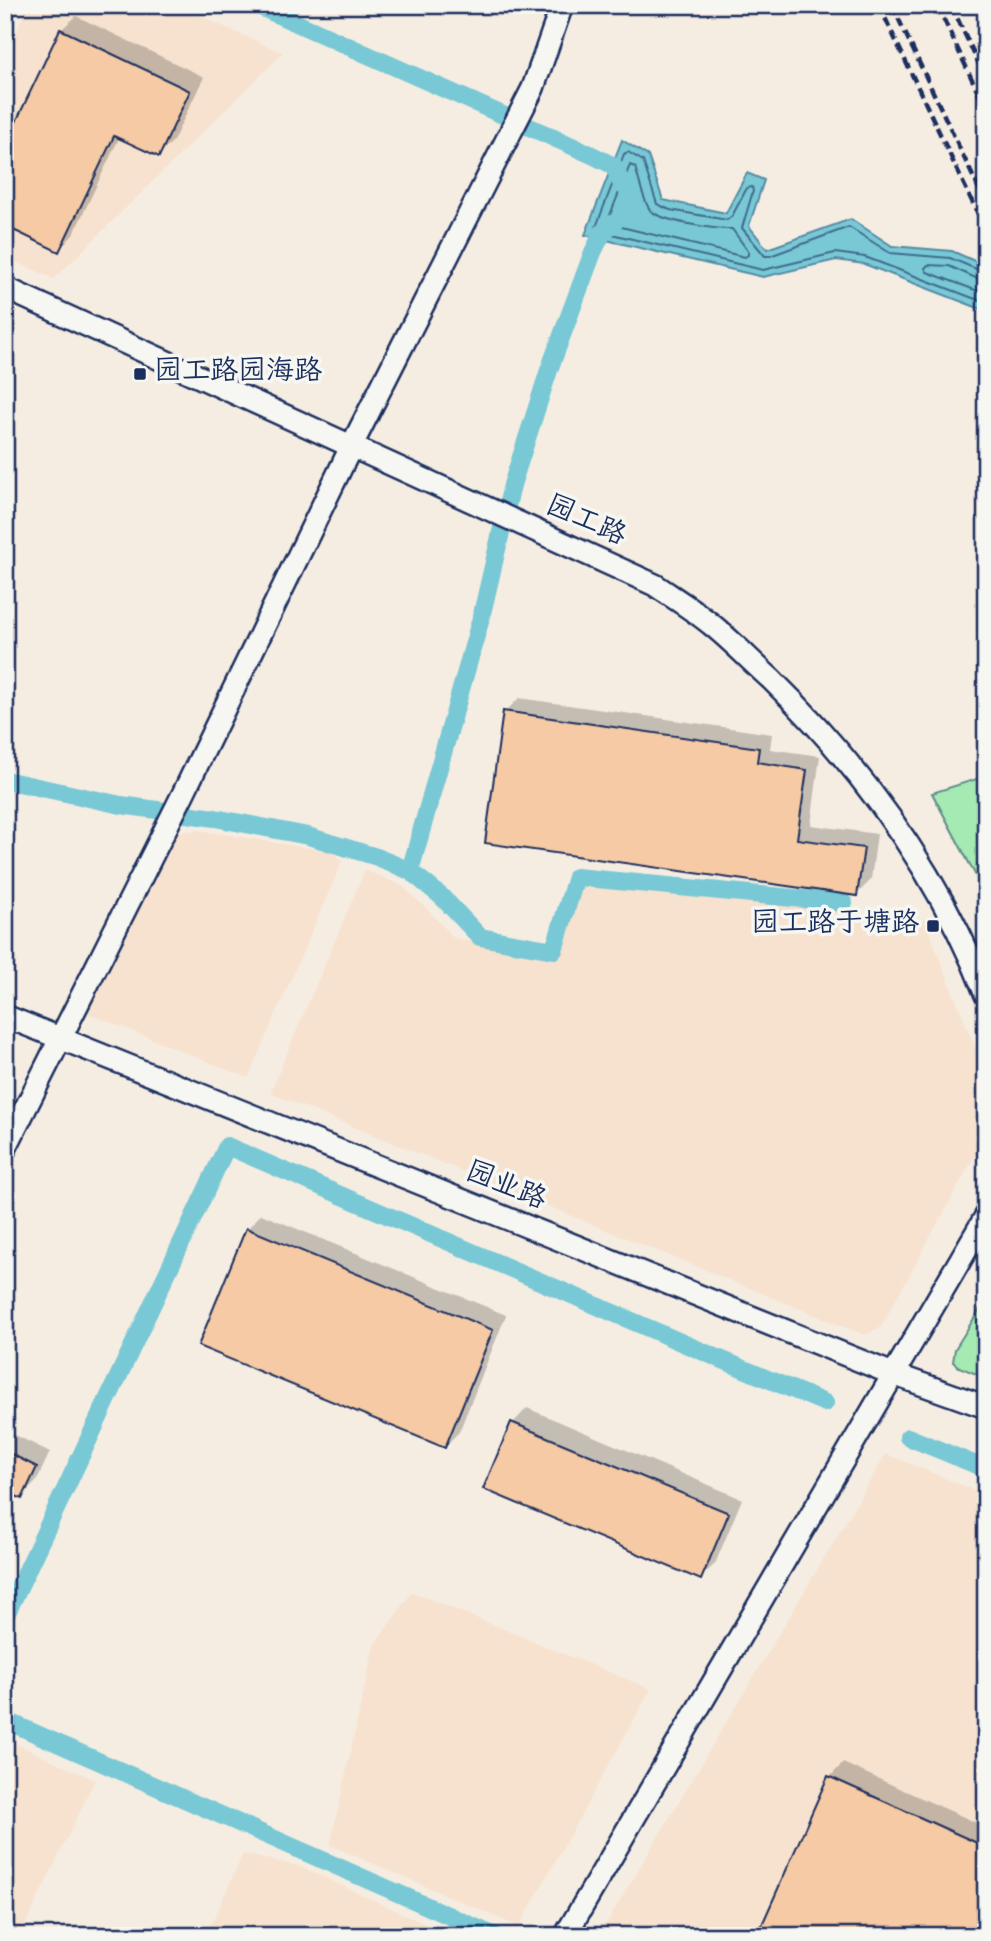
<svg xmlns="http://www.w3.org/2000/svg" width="991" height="1941" viewBox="0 0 991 1941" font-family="Dekko,'LXGW WenKai TC',sans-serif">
	<rect width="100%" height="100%" fill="#f6ede2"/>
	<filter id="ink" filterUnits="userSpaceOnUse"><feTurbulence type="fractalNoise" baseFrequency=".0143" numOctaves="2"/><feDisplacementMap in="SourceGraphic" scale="14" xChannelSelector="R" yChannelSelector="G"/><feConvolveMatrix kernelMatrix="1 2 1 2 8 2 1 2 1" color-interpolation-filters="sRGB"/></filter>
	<g filter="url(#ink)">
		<!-- built -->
		<path fill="#f6e2cf" d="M28,5H176L283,53L54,279L5,257V56Z
			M197,830L333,852L342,862L248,1078L85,1012L177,832Z
			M365,870L401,885L427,909L454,938L555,957L582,884L729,898L925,921L986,1075V1135L881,1327L864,1335L270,1093Z
			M886,1454L986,1495V1936H599Z
			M412,1592L651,1689L519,1927L330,1845L374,1645Z
			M5,1739L95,1780L20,1936H5Z
			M243,1854L299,1866L451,1936H206Z"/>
		<!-- green -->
		<path fill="#a5e9b3" stroke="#608c88" stroke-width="2" d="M986,776V895L932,793Z
			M986,1299V1378L959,1367L953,1362L955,1349Z"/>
		<!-- water -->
		<path fill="#79c8d5" stroke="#538ba5" stroke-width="2" d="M622,140L648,156L663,200L726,213L747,173L764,180L749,226L767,249L851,219L892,246L952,251L986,266V311L864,264L836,260L763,277L585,235Z"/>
		<!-- shadow -->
		<path fill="#0003" d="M76,16L204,77L173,141L159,155L120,136L73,235L59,250L61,30Z
			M519,698L772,734L770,749L820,756L811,825L877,834L871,880L857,894L505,712Z
			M261,1214L506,1315L459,1432L445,1446L247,1229Z
			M527,1408L742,1499L715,1564L700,1578L486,1488L513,1423Z
			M5,1430L50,1452L36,1482L21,1497L5,1489Z
			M843,1763L986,1827V1936L829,1778Z"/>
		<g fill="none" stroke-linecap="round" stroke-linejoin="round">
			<!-- shore -->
			<path stroke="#416c8e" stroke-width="2" d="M630,165L635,167C639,179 643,200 650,210C659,221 717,230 732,229L748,251V255L745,257L609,224L608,220Z
				M986,271H981L950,258L890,253L849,227L770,256H765L742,228L753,191L752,187L747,188L732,216L727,220L670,210L657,204L643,161L628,152L624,154L596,227L599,231L763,270L835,253L865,257L986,303
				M986,280L978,279L949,266L928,265L925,268L927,272L986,294"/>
			<!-- canal -->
			<path stroke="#79c8d5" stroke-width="18" d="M256,5L590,154L614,166L622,185
				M5,780L121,805L215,818L308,836L377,857L410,871L442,897L480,937L554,950L576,877L844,903
				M410,871L481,618L512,485L549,370L593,252L603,232L614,223
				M908,1437L986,1469
				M5,1617L227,1146L706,1353L825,1403
				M5,1720L495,1936"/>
		</g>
		<!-- building -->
		<path fill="#f5caa4" stroke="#1b2f5e" stroke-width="2" d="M60,29L190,91L159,157L114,136L59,252L5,226V145Z
			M503,711L759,748L757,762L807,770L797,839L864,848L857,896L485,843Z
			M246,1228L493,1330L445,1448L198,1346Z
			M511,1422L729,1513L701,1580L483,1489Z
			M5,1451L37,1467L22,1499L5,1491Z
			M828,1776L986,1847V1936H757Z"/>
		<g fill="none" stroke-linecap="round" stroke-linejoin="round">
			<!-- minor casing -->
			<g stroke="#1b2f5e" stroke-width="26">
				<path id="minor" d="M5,288L655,585C674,598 694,610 712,625C732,641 751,661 771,679C863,769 939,874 986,995
					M5,1016L893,1374L986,1407
					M5,1149L183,794L352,445L533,88L562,5
					M565,1936L986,1216"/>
			</g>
			<!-- minor -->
			<use href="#minor" stroke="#f6f6f2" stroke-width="21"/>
			<!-- rail -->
			<path stroke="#1b2f5e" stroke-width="4.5" stroke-dasharray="10 5" stroke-linecap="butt" d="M879,5L986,231
				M892,5L986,204
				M937,5L986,109
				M951,5L986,79"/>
		</g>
	</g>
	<!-- markers -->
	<g fill="#1b2f5e" stroke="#f6f6f2" stroke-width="2.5">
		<rect x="133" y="367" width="14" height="14" rx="3.5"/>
		<rect x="926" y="919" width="14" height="14" rx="3.5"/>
	</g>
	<g text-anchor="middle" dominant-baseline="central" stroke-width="7" stroke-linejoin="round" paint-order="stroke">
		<!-- poi labels -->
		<g font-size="28" fill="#1b2f5e" stroke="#f6f6f2" text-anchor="start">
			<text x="154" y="374">园工路园海路</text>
			<text x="919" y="926" text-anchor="end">园工路于塘路</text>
		</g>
		<!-- street labels -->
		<g font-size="28" fill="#1b2f5e" stroke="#f6f6f2">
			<text transform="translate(585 523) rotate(24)">园工路</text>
			<text transform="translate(505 1188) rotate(22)">园业路</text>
		</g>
	</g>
	<!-- margin -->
	<rect width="991" height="1941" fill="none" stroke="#f6f6f2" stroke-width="28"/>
	<rect x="14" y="14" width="963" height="1913" fill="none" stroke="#1b2f5e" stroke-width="2.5" filter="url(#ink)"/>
</svg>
